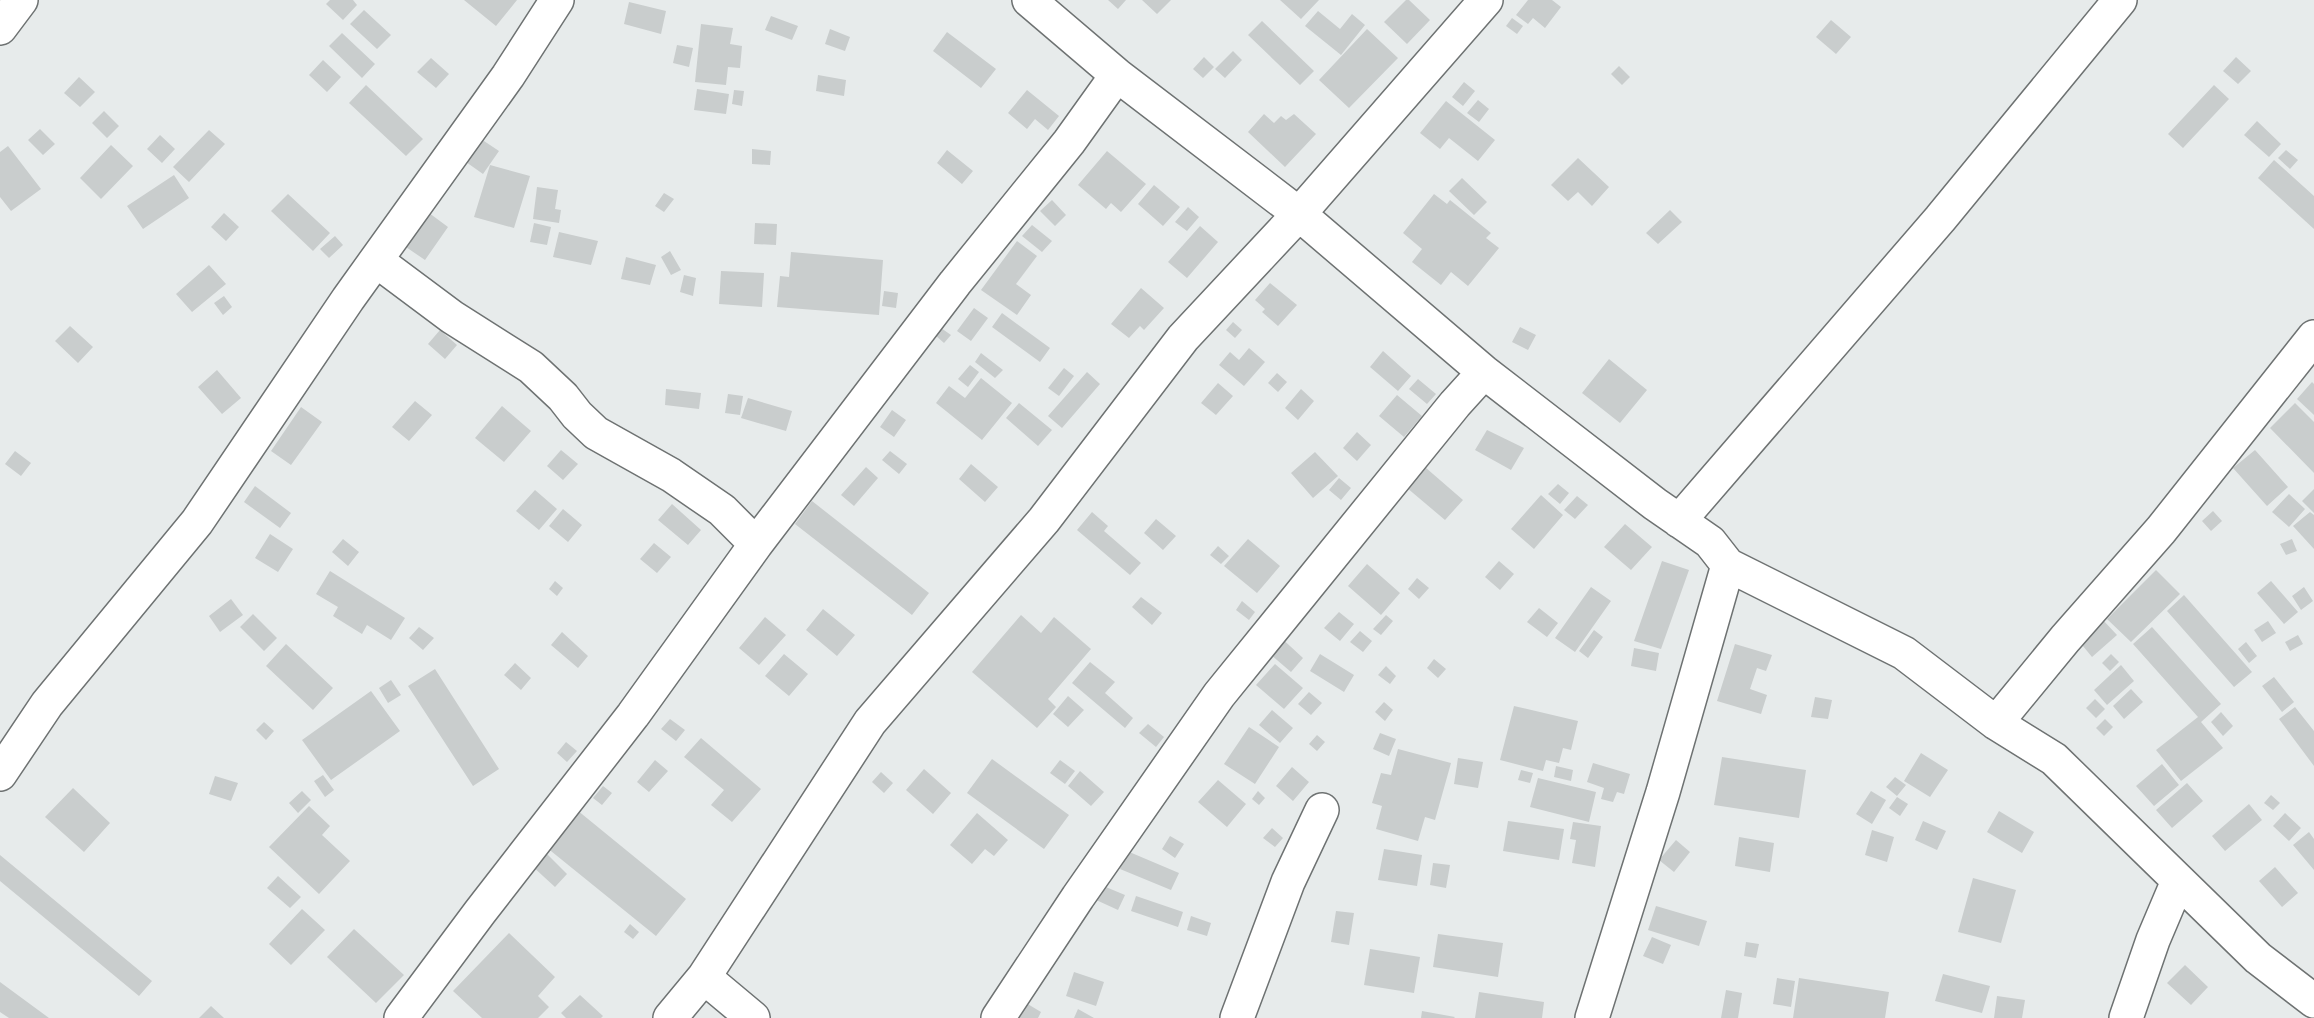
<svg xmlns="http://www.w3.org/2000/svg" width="2314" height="1018" viewBox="0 0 2314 1018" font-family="Lato,sans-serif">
	<rect width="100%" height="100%" fill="#e7ebeb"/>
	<!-- building -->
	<path fill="#c9cdcd" d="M330,0H353L357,5L343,20L326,4Z
		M464,0H517L496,26Z
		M1108,0H1126L1118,9Z
		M1142,0H1171L1157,14Z
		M1280,0H1319L1301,19Z
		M1406,0H1409L1430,20L1407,44L1384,22Z
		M1528,0H1552L1561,7L1545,28L1533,18L1528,24L1516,15Z
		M629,2L666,11L661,34L624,24Z
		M364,10L391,35L377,49L350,24Z
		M1318,11L1340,29L1352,14L1365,25L1341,55L1305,26Z
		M771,16L798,26L792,40L765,30Z
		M1512,18L1523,26L1517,34L1506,26Z
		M1831,20L1851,37L1836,54L1816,37Z
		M1262,21L1314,71L1300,85L1248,35Z
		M701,24L733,28L730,44L742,46L740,68L728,67L726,85L695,82Z
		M830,29L850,37L845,51L825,44Z
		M1367,29L1398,58L1349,108L1319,80Z
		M947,32L996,69L981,88L933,51Z
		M342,33L375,64L362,78L329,46Z
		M677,45L693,48L689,67L673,63Z
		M1233,51L1242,60L1225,78L1215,69Z
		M1204,57L1214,67L1203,78L1193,69Z
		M2236,57L2251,71L2238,84L2223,71Z
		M431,58L449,74L436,88L417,72Z
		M323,60L341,77L327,92L309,75Z
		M1619,66L1630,77L1622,85L1611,74Z
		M818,75L846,80L844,96L816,91Z
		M79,77L95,92L80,107L64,93Z
		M1464,82L1475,91L1463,106L1452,97Z
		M366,85L423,139L406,156L349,103Z
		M2214,85L2229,99L2183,148L2168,134Z
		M697,89L729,94L726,114L694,110Z
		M734,90L744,91L742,106L732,104Z
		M1027,90L1059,116L1048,130L1035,119L1027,129L1008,113Z
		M1478,100L1489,109L1479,122L1467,113Z
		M1446,101L1495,140L1478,161L1449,138L1440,149L1420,133Z
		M104,111L119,126L107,138L92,123Z
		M1264,114L1274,123L1281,116L1286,120L1294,114L1316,134L1285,167L1248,132Z
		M2257,121L2281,144L2269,157L2244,135Z
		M40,129L55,144L43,155L28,140Z
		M209,130L225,144L189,182L173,167Z
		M160,135L175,149L162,163L147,149Z
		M481,139L499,151L483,174L466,162Z
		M111,145L133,166L101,199L80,178Z
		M8,146L41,189L11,211L0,197V152Z
		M752,149L771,151L770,165L752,164Z
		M947,150L973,171L962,184L937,163Z
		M2286,150L2298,160L2290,169L2278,158Z
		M1107,151L1146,184L1121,212L1111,203L1106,209L1078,185Z
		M1578,158L1609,187L1592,206L1578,192L1568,201L1551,185Z
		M2274,160L2314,196V229L2258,178Z
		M490,165L530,176L514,228L474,217Z
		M174,175L189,198L143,229L127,206Z
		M1462,178L1487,202L1474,215L1449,191Z
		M1154,185L1180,207L1163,226L1138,204Z
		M537,187L558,190L555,209L561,210L559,223L533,219Z
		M664,193L674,199L664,212L655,206Z
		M288,194L330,233L313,251L271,211Z
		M1434,194L1447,204L1450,200L1491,233L1486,238L1499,248L1468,286L1451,272L1441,285L1412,262L1422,249L1403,233Z
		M1052,200L1066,215L1055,226L1040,211Z
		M1188,207L1199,217L1187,231L1175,222Z
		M425,210L448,227L425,260L400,243Z
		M1670,210L1682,222L1658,244L1646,233Z
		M224,213L239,227L226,241L211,227Z
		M534,223L551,227L547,245L530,242Z
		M755,223L777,224L776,245L754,244Z
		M1032,225L1052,241L1042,252L1022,236Z
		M1200,226L1218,242L1187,278L1168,262Z
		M559,232L598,241L591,265L553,257Z
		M335,236L343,245L329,258L320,249Z
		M1017,241L1037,256L1016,284L1031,295L1017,315L981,290Z
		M670,251L681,270L671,275L661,257Z
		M791,252L883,260L879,315L777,307L780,276L789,277Z
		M626,257L656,265L650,285L621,279Z
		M209,265L226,284L192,312L176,294Z
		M721,271L764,273L762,307L719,304Z
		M684,275L696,278L693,296L680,292Z
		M1270,283L1297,305L1278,326L1262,312L1265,309L1255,300Z
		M1141,288L1164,308L1144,330L1140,326L1129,338L1111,324Z
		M884,291L898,293L896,308L882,306Z
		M224,296L232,307L223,315L214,303Z
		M974,308L988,318L971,341L957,331Z
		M1002,313L1050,348L1040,362L992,327Z
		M1233,322L1242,330L1235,338L1226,330Z
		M70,326L93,347L78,363L55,341Z
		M1520,327L1536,335L1528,350L1512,342Z
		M941,328L951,335L944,343L935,335Z
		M440,330L457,345L445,359L428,344Z
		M1249,348L1265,362L1244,386L1219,365L1230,352L1239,360Z
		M1383,351L1411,376L1398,391L1370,367Z
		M981,353L1003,370L995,378L975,362Z
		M1609,359L1647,390L1620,423L1582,393Z
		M970,365L979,372L968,387L958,379Z
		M1064,368L1074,376L1059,396L1048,388Z
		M217,370L241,398L222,414L198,387Z
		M1087,372L1100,384L1062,428L1048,416Z
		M1277,373L1287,382L1278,392L1268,383Z
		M981,378L1012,403L982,440L936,403L949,386L965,398Z
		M1418,379L1436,394L1427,404L1409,389Z
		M2312,382L2314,384V415L2297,399Z
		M1218,383L1233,396L1216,415L1201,403Z
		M666,389L701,393L699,409L665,405Z
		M1301,389L1314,401L1298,420L1285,408Z
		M728,394L743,396L740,415L725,413Z
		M1397,395L1422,416L1404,437L1379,416Z
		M748,398L792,411L786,431L741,418Z
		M415,401L432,415L409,441L392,427Z
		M1019,403L1052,430L1038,446L1006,418Z
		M2295,403L2314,422V473L2270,428Z
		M502,406L531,431L504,462L475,438Z
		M301,407L322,422L291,465L271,451Z
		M892,410L906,420L894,437L880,427Z
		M1487,430L1524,448L1511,470L1475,450Z
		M1357,432L1371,445L1357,461L1343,448Z
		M561,450L578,464L563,480L547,466Z
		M2255,450L2288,487L2267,506L2233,468Z
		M15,451L31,463L21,476L5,464Z
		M890,451L907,464L899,474L882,460Z
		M1315,452L1338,476L1313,498L1291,473Z
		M1418,461L1463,500L1445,520L1400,482Z
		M971,464L998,487L985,502L959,479Z
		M866,467L878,478L854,506L841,495Z
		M1339,478L1351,488L1341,500L1329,490Z
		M1558,484L1569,493L1560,504L1548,494Z
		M255,486L291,513L280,528L244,502Z
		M2314,489V513L2302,501Z
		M535,490L557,509L539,530L516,511Z
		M2289,494L2305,509L2289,527L2272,512Z
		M1541,495L1563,515L1534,549L1511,529Z
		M1577,496L1588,505L1575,519L1564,510Z
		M812,501L929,593L912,615L795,524Z
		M672,504L701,530L688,545L658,520Z
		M563,509L582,525L568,542L549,526Z
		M2213,511L2222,521L2211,531L2202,521Z
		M1092,512L1108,526L1104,531L1141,563L1130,575L1077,530Z
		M2310,512L2314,515V549L2293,526Z
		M1156,519L1176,536L1163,550L1144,533Z
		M1625,524L1652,547L1631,570L1604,547Z
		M270,534L293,549L278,572L255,558Z
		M343,539L359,552L348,566L332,552Z
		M1248,539L1280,566L1257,593L1224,566Z
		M2292,539L2297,551L2286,555L2280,544Z
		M654,543L671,557L657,573L640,559Z
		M1218,546L1229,556L1221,564L1210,555Z
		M1499,561L1514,574L1500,590L1485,577Z
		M1662,561L1689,570L1661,649L1634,641Z
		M1367,564L1400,593L1381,615L1348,586Z
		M2156,570L2180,594L2131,642L2107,619Z
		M330,571L405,618L391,640L367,625L362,634L333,616L338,607L316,594Z
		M1417,578L1429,588L1419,599L1408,589Z
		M555,581L563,588L557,596L549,589Z
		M2271,581L2298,612L2284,624L2257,593Z
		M1591,587L1611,601L1575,652L1555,638Z
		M2304,587L2313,601L2301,610L2292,596Z
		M2184,595L2252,672L2234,687L2167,611Z
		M1141,597L1162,613L1152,625L1132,607Z
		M231,599L243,615L220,632L209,616Z
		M1242,601L1255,612L1249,620L1236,610Z
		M1539,608L1558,623L1547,637L1527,622Z
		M823,609L855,635L837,656L806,630Z
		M1339,612L1354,624L1340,641L1324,628Z
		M253,614L277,638L264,651L240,627Z
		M1021,615L1041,633L1054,617L1091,649L1048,699L1056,707L1037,728L972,672Z
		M1386,615L1393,621L1381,635L1373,629Z
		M765,617L786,635L759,665L739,648Z
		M2102,619L2117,635L2092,657L2078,640Z
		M2268,621L2276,633L2262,642L2254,630Z
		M419,627L434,638L423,650L409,638Z
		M2152,627L2221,704L2201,722L2223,748L2181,781L2156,750L2198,717L2133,644Z
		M1594,630L1603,637L1588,658L1579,651Z
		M1360,631L1372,641L1363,652L1350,642Z
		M562,632L588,656L578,668L551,645Z
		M1277,634L1303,658L1291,672L1264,649Z
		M2298,635L2303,644L2290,651L2285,642Z
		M2246,642L2257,656L2249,663L2238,649Z
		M286,644L333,688L313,710L266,666Z
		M1735,644L1772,655L1766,671L1757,668L1750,689L1767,695L1761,714L1717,701Z
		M1634,648L1659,653L1656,671L1631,666Z
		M784,654L808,674L789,696L765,676Z
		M1320,654L1354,675L1344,692L1310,671Z
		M2111,654L2119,662L2110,671L2102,663Z
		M1434,659L1446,669L1438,678L1427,668Z
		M1090,662L1115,682L1105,693L1133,718L1125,728L1072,683Z
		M515,663L531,678L521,690L504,675Z
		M1275,664L1303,688L1284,709L1256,685Z
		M2121,665L2134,681L2107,705L2094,690Z
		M1386,666L1396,676L1390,684L1378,675Z
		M435,669L499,769L473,786L408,686Z
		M2274,677L2294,702L2282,712L2262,686Z
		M391,680L401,695L388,703L379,688Z
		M2131,689L2143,702L2124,719L2113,706Z
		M371,691L400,731L331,780L302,740Z
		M1309,692L1322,703L1311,715L1298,704Z
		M1068,696L1084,710L1068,727L1053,714Z
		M1815,697L1832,700L1828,719L1811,717Z
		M2095,699L2105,709L2096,718L2086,708Z
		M1384,702L1393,710L1385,721L1375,712Z
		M1514,706L1578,721L1571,750L1563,748L1559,763L1546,760L1543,771L1500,760Z
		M2295,707L2314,731V766L2279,719Z
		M1272,710L1293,728L1280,743L1259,725Z
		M2221,712L2233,726L2223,736L2211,722Z
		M670,719L685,730L676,741L661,729Z
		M2105,719L2113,727L2104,736L2096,728Z
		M264,722L274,731L266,740L256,730Z
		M1148,724L1164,737L1156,747L1139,733Z
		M1249,727L1279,747L1255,784L1224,764Z
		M1380,733L1396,739L1389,756L1373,749Z
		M1317,735L1325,742L1317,751L1309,744Z
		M701,738L761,789L732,822L711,805L724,790L684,757Z
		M566,742L577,751L567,762L557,753Z
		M1398,749L1451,763L1435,820L1425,817L1418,841L1376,829L1382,806L1372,803L1381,773L1391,775Z
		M1921,753L1948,770L1930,797L1904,781Z
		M1722,757L1806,770L1799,818L1714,805Z
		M1458,758L1483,762L1478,788L1454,784Z
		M992,759L1069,815L1044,849L967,793Z
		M655,760L668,771L649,792L637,782Z
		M1060,760L1075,771L1065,784L1050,773Z
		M1593,763L1630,774L1624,794L1617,792L1613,802L1601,799L1604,788L1587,782Z
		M2162,764L2179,785L2154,806L2136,786Z
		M1556,766L1573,770L1571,781L1554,777Z
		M1292,767L1309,782L1293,801L1276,786Z
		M924,769L951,793L933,814L906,790Z
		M1521,770L1533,773L1530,783L1518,780Z
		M1080,771L1104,792L1091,806L1068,786Z
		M881,772L893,783L884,793L872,782Z
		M323,775L334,790L325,797L314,781Z
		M215,776L238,783L231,801L209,794Z
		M1895,777L1906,785L1897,796L1886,787Z
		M1538,778L1596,792L1589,822L1530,807Z
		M1218,780L1246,804L1227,827L1198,802Z
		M2187,783L2203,801L2172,828L2156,810Z
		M603,786L612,793L602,805L593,798Z
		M73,788L110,823L84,852L45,817Z
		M302,791L311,800L298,813L289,803Z
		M1258,791L1265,798L1259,805L1252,799Z
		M1871,791L1886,800L1872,824L1856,814Z
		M2271,795L2280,803L2273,810L2264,803Z
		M1897,797L1908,804L1900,816L1889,808Z
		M2249,804L2262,820L2225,851L2212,836Z
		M309,806L330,826L322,835L350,861L319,894L269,847Z
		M577,810L686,899L656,936L546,847Z
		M1999,811L2034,832L2022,853L1987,832Z
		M977,813L1008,840L994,856L985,849L972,864L950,845Z
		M2285,813L2301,828L2289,841L2273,826Z
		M1508,821L1564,829L1559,860L1503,851Z
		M1923,821L1946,831L1937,850L1915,840Z
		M1573,822L1601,826L1595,867L1572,863L1576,840L1570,839Z
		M1272,828L1283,838L1275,847L1263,838Z
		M1872,830L1894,837L1887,862L1865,855Z
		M2309,832L2314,839V870L2293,845Z
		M1170,836L1184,844L1175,858L1162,849Z
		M1739,837L1774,843L1770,872L1735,866Z
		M1676,840L1690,852L1674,872L1659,860Z
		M1384,849L1422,855L1417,886L1378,880Z
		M544,851L567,874L555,887L531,865Z
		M1127,851L1179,873L1171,890L1120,869Z
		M0,855L152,981L139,996L0,881Z
		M1433,863L1450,865L1446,888L1430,885Z
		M2275,867L2298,893L2282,907L2259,881Z
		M278,876L301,897L290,908L267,888Z
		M1973,878L2016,890L2001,943L1958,932Z
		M1101,885L1125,895L1118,910L1094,899Z
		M1136,896L1183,912L1178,927L1131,911Z
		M1656,906L1707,921L1699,946L1648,930Z
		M302,909L325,930L291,965L269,944Z
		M1336,911L1354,913L1349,945L1331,942Z
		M1191,916L1211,923L1207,936L1187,930Z
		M630,924L639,932L633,939L624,932Z
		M354,929L404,975L376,1003L327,957Z
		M509,933L555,977L538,996L549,1007L538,1018H482L453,991Z
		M1438,934L1503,943L1498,977L1433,967Z
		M1652,937L1671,945L1663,964L1643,956Z
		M1746,942L1759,944L1756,958L1744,956Z
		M1370,949L1420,957L1414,993L1364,985Z
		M2185,965L2208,987L2191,1005L2167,983Z
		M1074,972L1104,982L1096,1006L1066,996Z
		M1943,974L1990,986L1982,1013L1935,1001Z
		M1777,978L1795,981L1791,1007L1773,1004Z
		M1799,978L1889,992L1885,1018H1793Z
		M0,982L49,1018H9L0,1012Z
		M1726,990L1742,993L1738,1018H1721Z
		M1479,992L1544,1002L1542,1018H1475Z
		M580,995L603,1016L601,1018H566L561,1013Z
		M1997,996L2025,1000L2022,1018H1994Z
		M1021,1000L1041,1012L1038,1018H1016Z
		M211,1006L224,1018H199Z
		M1078,1009L1094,1018H1074Z
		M1422,1011L1455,1017L1454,1018H1421Z"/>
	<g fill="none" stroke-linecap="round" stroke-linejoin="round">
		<!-- minor casing -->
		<g stroke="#6e7272" stroke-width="36">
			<path id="minor" d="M1029,0L1117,75L1299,214L1484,372L1655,504L1710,542L1728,565L1904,653L1996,723L2054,759L2258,958L2314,1001
				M0,28L21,0
				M377,261L452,317L531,367L563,397L577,415L596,433L671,475L722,510L756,544
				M1679,521L1940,219L2120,0
				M1996,723L2065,639L2161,530L2314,337
				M0,774L47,704L197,522L348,299L508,76L557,0
				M704,977L753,1018
				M401,1018L480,912L633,715L756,544L955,283L1069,142L1117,75
				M670,1018L704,977L870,722L1044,520L1183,338L1299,214L1486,0
				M998,1018L1078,897L1219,695L1455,404L1484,372
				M1237,1018L1288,882L1322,810
				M1592,1018L1663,792L1728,565
				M2126,1018L2153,940L2178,881"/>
		</g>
		<!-- minor -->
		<use href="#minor" stroke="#fff" stroke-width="33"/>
	</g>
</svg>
